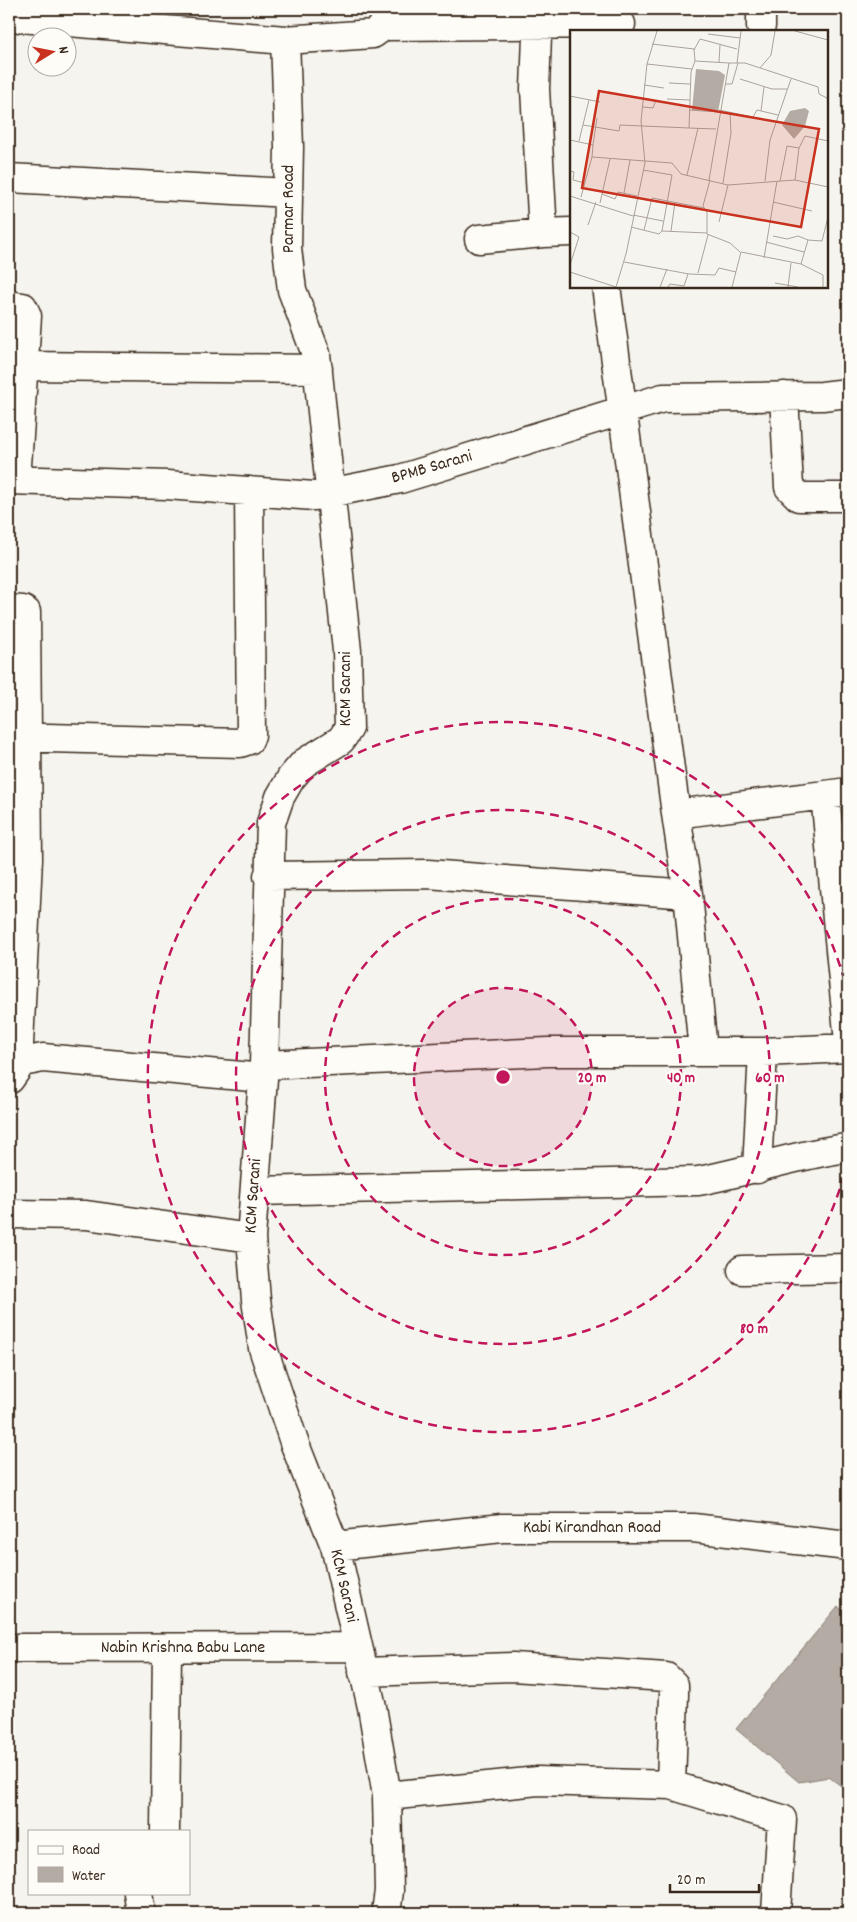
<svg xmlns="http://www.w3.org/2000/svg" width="857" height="1922" viewBox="0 0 857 1922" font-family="Dekko,sans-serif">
	<rect width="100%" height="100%" fill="#f5f4ee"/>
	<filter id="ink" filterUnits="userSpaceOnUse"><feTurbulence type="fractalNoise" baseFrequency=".02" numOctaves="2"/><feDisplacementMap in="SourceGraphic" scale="10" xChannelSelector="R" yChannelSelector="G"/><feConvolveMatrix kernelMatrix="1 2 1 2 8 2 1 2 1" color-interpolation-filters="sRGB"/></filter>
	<g filter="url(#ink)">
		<!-- water -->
		<path fill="#b4aca4" stroke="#84786e" d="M848,816V979L833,820Z
			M838,1606L848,1617V1791L829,1777L799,1782L736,1729Z"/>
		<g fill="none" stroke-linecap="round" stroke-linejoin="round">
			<!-- minor casing -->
			<g stroke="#3b2a1e" stroke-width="31">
				<path id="minor" d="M538,9L535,89L543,233L571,232
					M9,17L285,40
					M384,26L621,24
					M761,26V9
					M9,178L288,193
					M479,239L543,233
					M606,286L676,814
					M9,305L23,307L27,316L16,480
					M23,366L318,369
					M784,396L789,487L799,497H848
					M9,480L167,485L314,496L400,479L663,398L822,396L848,393
					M9,609L23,610L26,612L28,859L18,1065
					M9,737L240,743L249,740L251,735L249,491
					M825,795L848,1032
					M268,876L428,874L688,894
					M703,1051L688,894L676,814L848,792
					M264,1065L548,1052H763L848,1048
					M10,1079L22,1062L43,1058L263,1078
					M757,1169L763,1052
					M255,1191L698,1181C748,1172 797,1154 848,1148
					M9,1214L86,1215L251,1238
					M742,1270L848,1268
					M335,1546L502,1528H693L848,1546
					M9,1648L357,1647
					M363,1672L513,1667L666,1677L674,1685V1694L671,1785
					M387,1796L538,1781L671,1785L782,1819L776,1913
					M165,1831L167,1648
					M138,1893L141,1913
					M386,1913L389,1891L387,1796L372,1707L335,1546L294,1442L263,1348L256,1300L251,1238L264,1065L271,823L280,797L291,778L304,763L341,740L349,728L347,651L316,354L292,290L287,248L289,147L285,40L373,34L384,26L386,9"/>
			</g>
			<!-- minor -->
			<use href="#minor" stroke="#fdfcf7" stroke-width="28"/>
		</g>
	</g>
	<!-- distance rings -->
	<circle cx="503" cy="1077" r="89" fill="#c2185b" fill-opacity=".12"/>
	<g fill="none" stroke="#c2185b" stroke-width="2.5" stroke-dasharray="9 6">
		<circle cx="503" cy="1077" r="89"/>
		<circle cx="503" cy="1077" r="178"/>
		<circle cx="503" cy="1077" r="267"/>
		<path d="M848 1160A355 355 0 1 1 848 994"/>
	</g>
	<g text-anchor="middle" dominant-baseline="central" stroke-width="4.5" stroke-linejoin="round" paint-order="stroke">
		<!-- street labels -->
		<g font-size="18" fill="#3b2a1e" stroke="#fdfcf7">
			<text transform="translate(289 209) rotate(-90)">Parmar Road</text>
			<text transform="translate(432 468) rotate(-16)">BPMB Sarani</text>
			<text transform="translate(346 689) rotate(-90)">KCM Sarani</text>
			<text transform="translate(254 1196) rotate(-86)">KCM Sarani</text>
			<text x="592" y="1528">Kabi Kirandhan Road</text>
			<text transform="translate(343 1586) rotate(77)">KCM Sarani</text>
			<text x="183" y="1648">Nabin Krishna Babu Lane</text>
		</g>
	</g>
	<!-- overview -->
	<g transform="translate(570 30)">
		<rect width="258" height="258" fill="#f5f4ee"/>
		<path d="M126,39L149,41L155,45L148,82L122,80ZM235,78L239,81L235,96L224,109L212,95L220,81Z" fill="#b4aca4"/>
		<path fill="none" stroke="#aba39b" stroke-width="1" d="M225,1L258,10M138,4L170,8M82,14L124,19L125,31M124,20L130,9L167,19M149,32L150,15M159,33H175L248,57L249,64L257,68L258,72M167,33L171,1M77,34L122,39M190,38L201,25L205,1M170,49L202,59H217M99,53L120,54M155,54H162L168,33M74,55L94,58M0,66L30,72M97,69L120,70M73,77L83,78L86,70M119,80L149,82M149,80L183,87L187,80L208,85M191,81L194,57M13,95L49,101L50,95L119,98M0,110L23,115L22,127L102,133L111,144L158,155L225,150L258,157M9,111L19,70M23,115L27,88M73,140L102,145L92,201L137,203M0,141L4,142L3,150L15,153M117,145L128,98M139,150L159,33L125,31L121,42L119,98L146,99M140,150L133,176L137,182V204L160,213L170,222M225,150L229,118L235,106L258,111M195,151L200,110L221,49M210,151L217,116L229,118M153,153L161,103L160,82M54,163L60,130M32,164L45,169L48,162L67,166M0,166L63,186M11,167L22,127M203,172L242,181M30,173L40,129M63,185L93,191M149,192L158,155M18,195L26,172M61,197L89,204L92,201M74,200L82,168L134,178M101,201L105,172M0,202L9,207L0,235M203,206L217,209L228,206L238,210M196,212L234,222M194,228L207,151M54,232L119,244L145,245L149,238L166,242M231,234L238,210L252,211L258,187M0,242L46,257M128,243L138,205M205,253L228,257M46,257L56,224L75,133L71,91L77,34L87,1M90,257L97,239M98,257L100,254L114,256L118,244M162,257L171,222L231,234L253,245V257M218,257L221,233"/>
		<path fill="#c8321e" fill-opacity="0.15" stroke="#c8321e" stroke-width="2.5" d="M29,61L249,99L231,197L12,158Z"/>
		<rect width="258" height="258" fill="none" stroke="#3b2a1e" stroke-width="2.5"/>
	</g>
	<circle cx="503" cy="1077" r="8" fill="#c2185b" stroke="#fdfcf7" stroke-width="2.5"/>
	<g font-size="15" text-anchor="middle" font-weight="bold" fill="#c2185b" stroke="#fdfcf7" stroke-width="4.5" stroke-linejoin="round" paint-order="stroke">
		<text x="592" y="1082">20 m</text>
		<text x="681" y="1082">40 m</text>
		<text x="770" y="1082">60 m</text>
		<text x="754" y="1333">80 m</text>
	</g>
	<!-- margin -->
	<rect width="857" height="1922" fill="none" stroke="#fdfcf7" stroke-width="30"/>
	<rect x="15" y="15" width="827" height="1892" fill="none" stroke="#3b2a1e" stroke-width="2" filter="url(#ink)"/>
	<!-- legend -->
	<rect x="28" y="1830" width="162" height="65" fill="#fdfcf7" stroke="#afa8a0"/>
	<rect x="38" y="1846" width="25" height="8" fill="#fdfcf7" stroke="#afa8a0"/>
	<text x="72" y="1854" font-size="15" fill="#3b2a1e">Road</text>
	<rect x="38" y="1867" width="25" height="15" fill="#b4aca4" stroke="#afa8a0"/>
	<text x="72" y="1880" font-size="15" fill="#3b2a1e">Water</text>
	<!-- north arrow -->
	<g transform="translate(52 52) rotate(80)"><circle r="24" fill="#fdfcf7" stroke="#afa8a0"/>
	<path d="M0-4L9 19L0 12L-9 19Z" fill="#c8321e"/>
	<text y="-8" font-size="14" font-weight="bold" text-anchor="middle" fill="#3b2a1e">N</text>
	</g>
	<!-- scale -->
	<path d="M670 1884v8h89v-8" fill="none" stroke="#3b2a1e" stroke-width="2.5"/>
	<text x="677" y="1884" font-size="15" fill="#3b2a1e" stroke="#fdfcf7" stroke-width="4" paint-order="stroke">20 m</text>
</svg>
